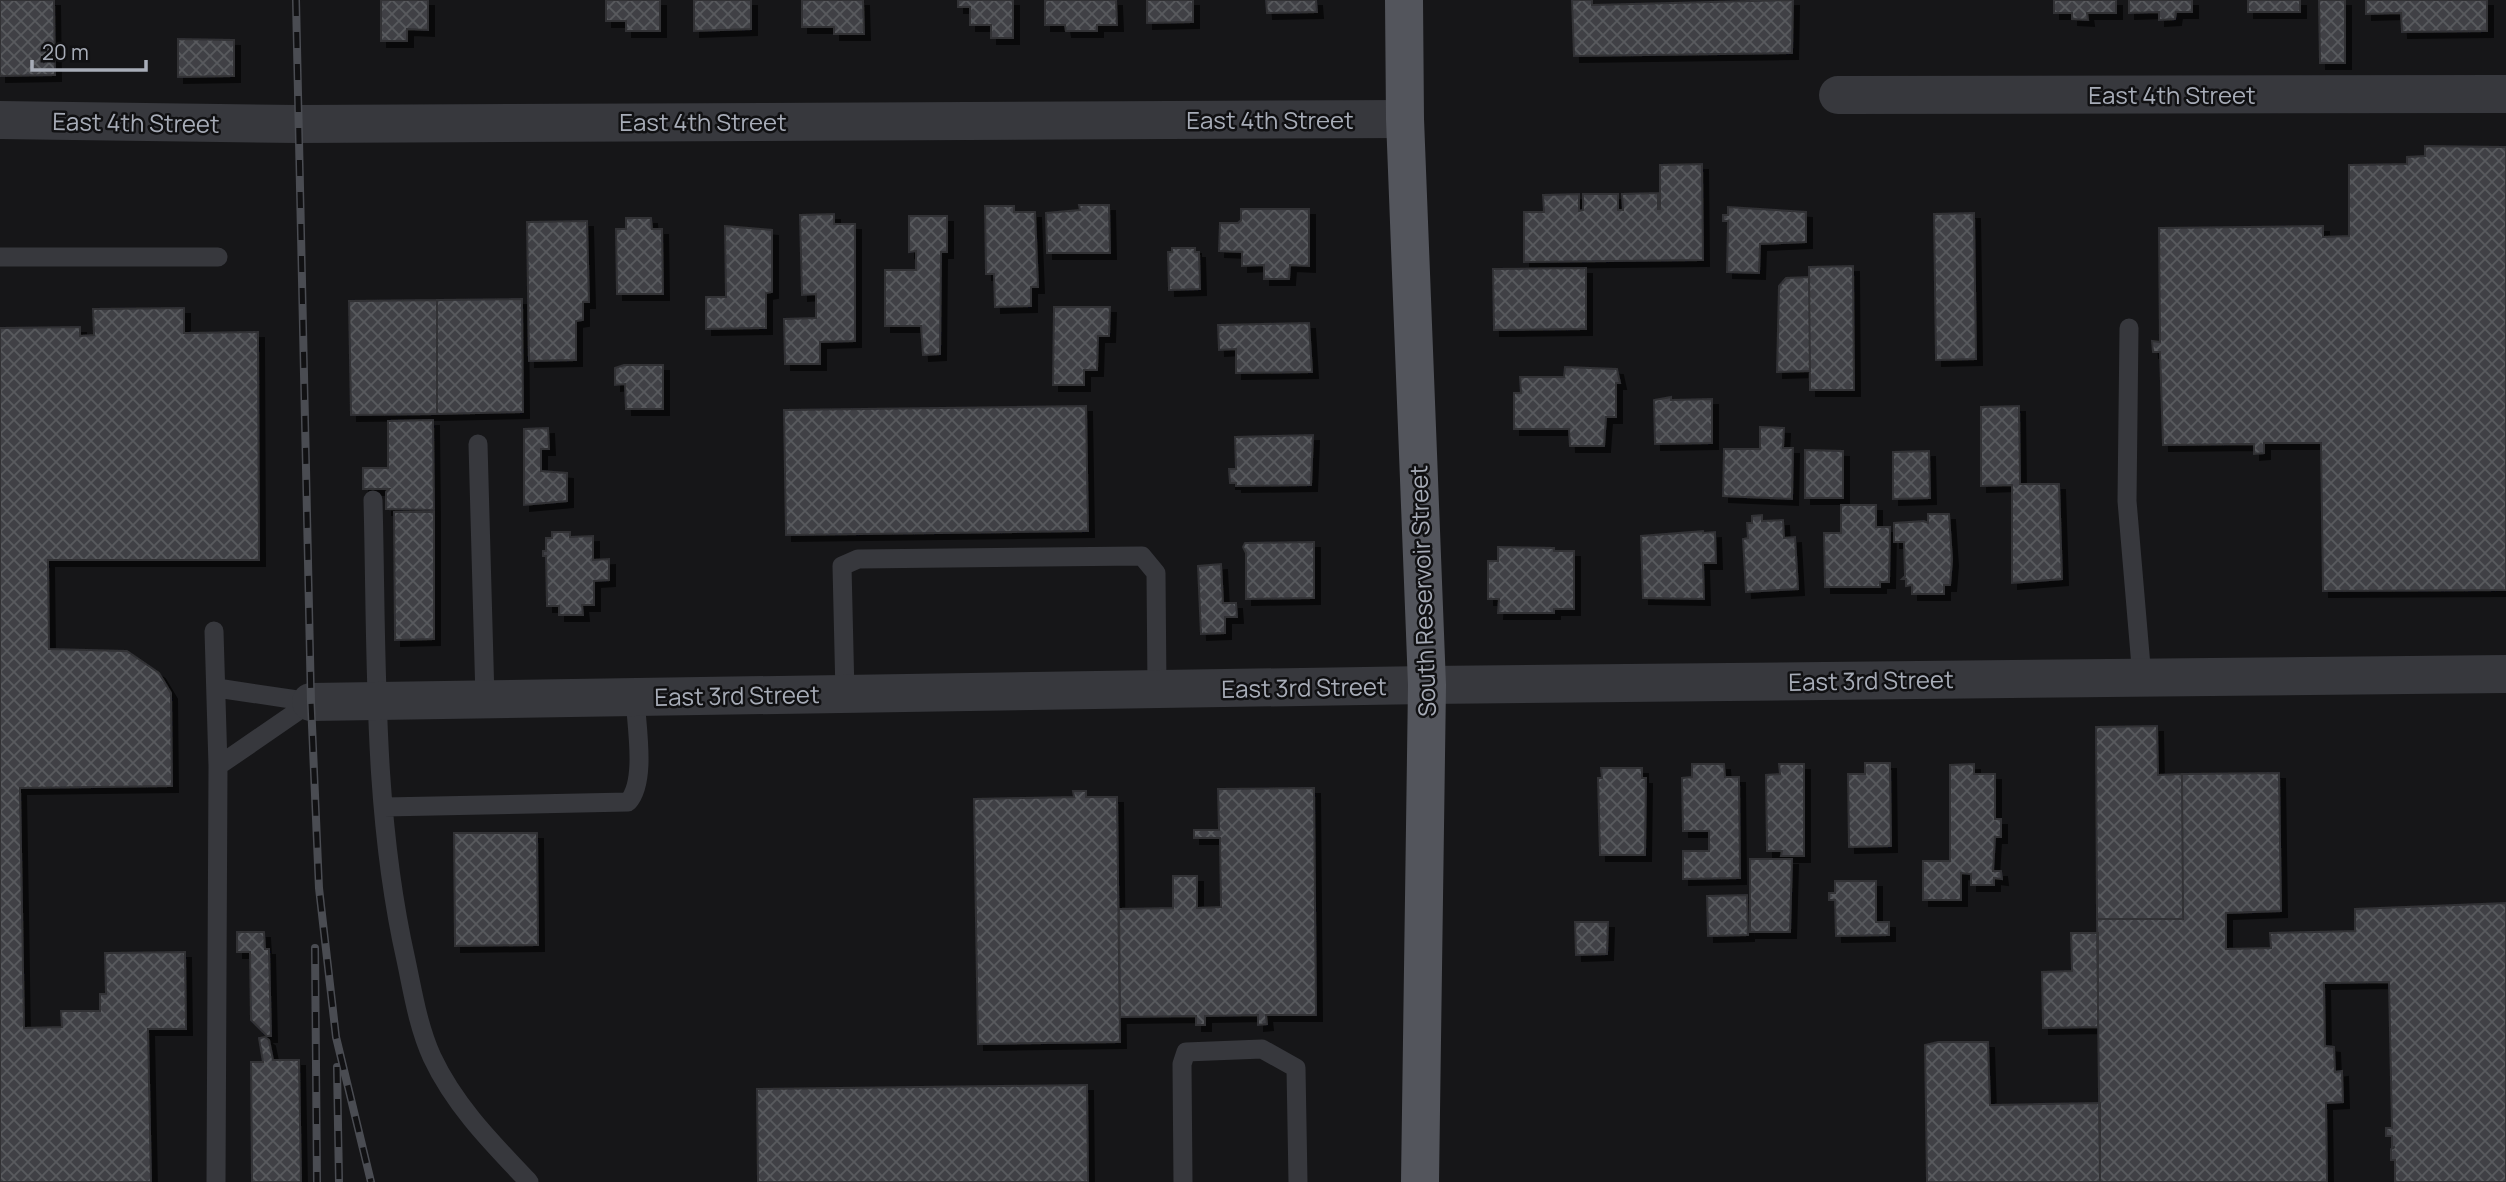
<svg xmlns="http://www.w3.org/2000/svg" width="2506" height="1182" viewBox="0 0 2506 1182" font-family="Manrope,sans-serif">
	<defs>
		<pattern id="building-cross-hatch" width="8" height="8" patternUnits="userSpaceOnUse" patternTransform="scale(1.75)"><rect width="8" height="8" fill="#404145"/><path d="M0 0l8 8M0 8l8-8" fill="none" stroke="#595a5e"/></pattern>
		<filter id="shadow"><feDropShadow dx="6" dy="6" stdDeviation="0" flood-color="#0009"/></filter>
	</defs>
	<rect width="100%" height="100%" fill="#161618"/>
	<!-- building -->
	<path fill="url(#building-cross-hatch)" stroke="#303034" stroke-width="2" filter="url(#shadow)" d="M0,0H54L55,75L0,76Z
		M381,0H428V30L407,29V41H381Z
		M606,0H660V31H626V21H606Z
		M694,0H751V29L694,31Z
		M802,0H863L864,34H834V27H802Z
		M958,0H1013V38H991V25H970V7H958Z
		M1045,0H1116L1117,25H1097V31H1066L1065,25H1045Z
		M1147,0H1193V22L1147,23Z
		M1266,0H1316L1317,12L1267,13Z
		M1572,0H1592V5L1793,0L1792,53L1574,56Z
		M2054,0H2116V13H2087L2088,20L2072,19V13H2054Z
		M2129,0H2192V12H2176L2175,19L2159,20V12L2129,13Z
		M2248,0H2300V12H2248Z
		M2319,0H2345V63H2320Z
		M2366,0H2487V31L2402,32L2401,13L2366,14Z
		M178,39L234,40V76L178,77Z
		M2425,146L2506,147V590L2323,591L2321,443H2264V453L2254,454V444L2163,445L2160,352H2153L2152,341L2160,342L2159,228L2323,226V237L2349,236V165L2407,164V157L2425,156Z
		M1702,164L1703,260L1524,262V212H1544L1543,195L1579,194V211L1583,210V194H1618V210H1623L1622,194L1658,193V209H1660V165Z
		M1079,205H1109L1110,253H1047L1046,213L1080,210Z
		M985,206H1014V212H1035L1038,287H1031V306L995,307L994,274H986Z
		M1728,207L1806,212V242L1760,244L1759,273L1727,272L1728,221H1723V215H1728Z
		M1241,209H1309V266L1290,265L1289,279H1264V265L1242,266V252L1219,251L1220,223H1238L1241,220Z
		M1974,213L1976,359L1936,360L1934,214Z
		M834,214V224H855V341L820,342V364H785L784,319L816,318V294L802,295L800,215Z
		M909,216H947V252H941L940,354L923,355L921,326H885V270H916V251L909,252Z
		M626,218H651L652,229H662L663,294H617L616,229H626Z
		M587,221L589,302H583V320L576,321V360L529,361L527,222Z
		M725,226L772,230V292L766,293V328L706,329V297H726Z
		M1172,248H1195V252H1199L1200,289L1169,290L1168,252H1172Z
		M1853,266L1854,390H1810L1809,267Z
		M1586,268V329L1494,330L1493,269Z
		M1809,277L1810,371L1777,372L1779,286L1786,278Z
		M522,299L523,412L437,414V300Z
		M437,300V414L351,415L349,301Z
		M1054,307H1110L1109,336H1098L1097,370H1084V385H1053Z
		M184,308V333L258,332L259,560H48L49,649L127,651L159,673L171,693L172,786L20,788L24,1028L62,1027L61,1011H100V994H106L105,953L185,952L186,1029H148L151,1182H0V328L80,327V336L94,335L93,309Z
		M1309,323L1312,372L1236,373V349L1219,350L1218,325Z
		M624,365H663V409H626L625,384L615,385V368Z
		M1565,367L1617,369L1620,383H1616V417H1606L1604,446H1570L1569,429H1514V393H1521L1520,377H1564Z
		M1671,397V400L1712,399V443L1655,444L1654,400Z
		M1086,406L1088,531L786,535L784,410Z
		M2019,406L2020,484H2059L2062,579L2012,583V485L1981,486V407Z
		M433,420L434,510L386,509V492L389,489H363V468H388V421Z
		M1760,427L1784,428L1783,448H1793L1792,499L1723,496L1724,449H1760Z
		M548,428L549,449H541V471L567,473V501L524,505V429Z
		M1313,435L1311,485L1236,486V483H1230L1229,469H1236L1235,437Z
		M1805,450L1843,451V498H1805Z
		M1929,451L1930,498L1893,499V452Z
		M1841,505H1876V527H1890L1889,582H1880V587H1825L1824,533H1841Z
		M394,512H434V639L395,640Z
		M1928,514H1949L1952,560L1950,585H1944V594H1912V585L1906,586V579H1902L1905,576L1904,542H1894V523L1924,521L1928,523Z
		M1762,515V521L1783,520L1784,538L1795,537L1798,589L1746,592L1743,539L1748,538L1747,523H1752V516Z
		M1703,531V533L1715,532L1716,563H1703L1704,599L1643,598L1641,536Z
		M552,532H570V537L593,536V560L609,559V580L594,581V605H582L583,615H559V606H547L546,556H543V551H546V538H552Z
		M1314,542V598L1246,599V553L1243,547L1245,543Z
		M1498,547L1554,548V551H1574V609H1554V613H1498L1499,599H1488V561H1498Z
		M1221,564L1223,603H1236L1237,617H1225V633L1201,634L1198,566Z
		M2157,726L2158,775L2182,774L2183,919H2097L2096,727Z
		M1865,763H1890L1891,846L1849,847L1848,774H1865Z
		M1692,764H1724L1725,777H1739L1740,878L1683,879V851H1709V831H1683L1682,778L1692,777Z
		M1779,764H1804V856H1781L1782,851H1767L1766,775L1780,774Z
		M1974,764V774H1995V819H2001V837H1995L1993,871H2001L2002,879L1994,878V885H1971V874L1961,873V900H1923V861H1950V765Z
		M1601,768H1642V778H1646L1645,855H1600L1598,778H1602Z
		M2279,773L2281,911L2226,913V949L2271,948L2270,933L2355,931V909L2506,903V1182H2395V1160H2391V1149L2395,1147H2392V1136H2386V1128H2392L2389,982L2324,983L2325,1046L2334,1047L2335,1072L2342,1071L2343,1102L2326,1103L2327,1182H2100L2097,919H2183L2182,774Z
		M1314,788L1316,1015H1266L1267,1024L1258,1025V1015L1205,1016V1025H1196V1016L1120,1017L1119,909L1173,908V876H1197V908L1221,907L1220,838H1194V830H1219L1218,789Z
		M1073,791H1086V797H1117L1120,1042L978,1044L974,799L1074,797Z
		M454,833H537L538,945L455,946Z
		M1750,859H1792L1790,932H1750Z
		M1835,881H1876V922H1889V935L1836,936L1835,900H1829V893H1835Z
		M1747,895L1748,935L1708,936L1707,896Z
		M1575,922H1608L1607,954L1576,955Z
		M237,932H264L265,949H269L271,1036H267L251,1020L250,952H237Z
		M2071,933H2098V1027L2043,1028L2042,972L2072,971Z
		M265,1037L269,1040L273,1060H299L301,1182H252L251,1062H263L259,1038Z
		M1938,1042H1988L1990,1105L2100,1103V1182H1927L1925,1045Z
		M1087,1085L1088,1182H758L757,1089Z"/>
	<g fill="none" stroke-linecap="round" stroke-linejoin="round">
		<!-- service -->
		<path stroke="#37383d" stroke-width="19" d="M0,257H218
			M2129,328L2127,501L2142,678
			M478,444L485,699
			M373,500C377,653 372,810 406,960C413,993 418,1026 432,1057C455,1106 492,1143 529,1182
			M214,631L218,766L216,1182
			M217,688L311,702
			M845,694L842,566L858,559L1142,556L1156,573L1157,689
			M218,766L311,702
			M384,807L628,802C647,781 636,725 635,696
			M1183,1182L1182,1064L1186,1052L1262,1049L1296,1068L1298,1182"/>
		<!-- minor -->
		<path stroke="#37383d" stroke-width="38" d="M1838,95L2506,94
			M0,120L297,124L1405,119
			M311,702L1427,685L2506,674"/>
		<!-- primary -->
		<path stroke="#53555c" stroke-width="38" d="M1404,0L1405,119L1427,685L1420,1182"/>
		<!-- rail casing -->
		<g stroke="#4a4c52" stroke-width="8">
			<path id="rail" d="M296,0L311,702L319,888L336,1037L371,1182
				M315,948L317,1182
				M337,1067L339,1182"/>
		</g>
		<!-- rail -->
		<use href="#rail" stroke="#111113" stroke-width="5" stroke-dasharray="16" stroke-linecap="butt"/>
	</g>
	<g text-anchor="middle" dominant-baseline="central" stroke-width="5" stroke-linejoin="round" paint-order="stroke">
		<!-- street labels -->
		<g font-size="24" fill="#a8adb8" stroke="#111113">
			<text x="2172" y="94">East 4th Street</text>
			<text x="1270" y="119">East 4th Street</text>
			<text x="703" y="121">East 4th Street</text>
			<text transform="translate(136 122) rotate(1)">East 4th Street</text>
			<text transform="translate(1422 591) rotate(-92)">South Reservoir Street</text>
			<text transform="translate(1871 680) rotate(-1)">East 3rd Street</text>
			<text transform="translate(1304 687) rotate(-1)">East 3rd Street</text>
			<text transform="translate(737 695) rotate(-1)">East 3rd Street</text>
		</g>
	</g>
	<!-- scale -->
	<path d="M32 60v10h114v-10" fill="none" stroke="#a8adb8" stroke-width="3.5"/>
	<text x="42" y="60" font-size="21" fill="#a8adb8" stroke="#111113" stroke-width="5" paint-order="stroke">20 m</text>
</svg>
